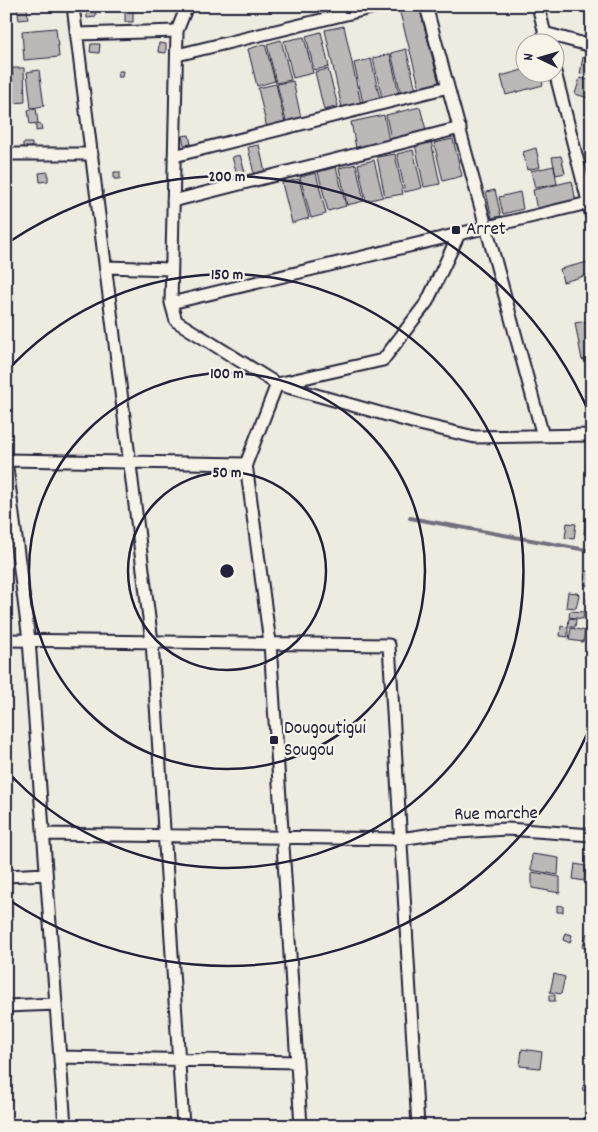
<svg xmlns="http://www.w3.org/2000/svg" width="598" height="1132" viewBox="0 0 598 1132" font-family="Dekko,sans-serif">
	<rect width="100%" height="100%" fill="#eeebe1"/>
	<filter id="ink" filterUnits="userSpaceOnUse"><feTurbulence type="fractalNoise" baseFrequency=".02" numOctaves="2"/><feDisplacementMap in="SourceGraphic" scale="10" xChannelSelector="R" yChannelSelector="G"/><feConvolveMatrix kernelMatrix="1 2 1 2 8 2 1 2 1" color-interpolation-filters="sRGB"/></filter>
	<g filter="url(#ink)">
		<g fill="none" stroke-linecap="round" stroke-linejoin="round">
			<!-- stream -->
			<path stroke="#716f7b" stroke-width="4" d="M410,518L592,551"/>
		</g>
		<!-- building -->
		<path fill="#bbb8b7" stroke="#22223b" d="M17,6H27L28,19L19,20Z
			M86,6H95L96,17L87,18Z
			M409,6H419L439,83L420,89L399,9Z
			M125,8H133V22H125Z
			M344,26L361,104L342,108L325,30Z
			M56,28L59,57L24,60L22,31Z
			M321,32L329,67L314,70L306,36Z
			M304,37L313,73L293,78L284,41Z
			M281,40L291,80L276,83L267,44Z
			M159,43L166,44V53L158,52Z
			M91,44H100L99,53L90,52Z
			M265,44L275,81L257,86L248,49Z
			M406,49L416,90L401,94L391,53Z
			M390,54L399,94L382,98L373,58Z
			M583,57L592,59L590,76L580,74Z
			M371,59L380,99L363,103L354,63Z
			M12,68H24L25,102L14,103Z
			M328,69L338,106L324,110L315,72Z
			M526,69V72H540L543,85L506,95L501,76Z
			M39,70L44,106L31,108L27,72Z
			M119,71H123L122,77H118Z
			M580,78L592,81V99L575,94Z
			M293,81L301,118L286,121L277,84Z
			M276,84L285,123L267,128L258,88Z
			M420,107L426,130L391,139L386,115Z
			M36,108L38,123L30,124L28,110Z
			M384,115L389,141L356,148L351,122Z
			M41,124L42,130L36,131V125Z
			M189,135L191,144L184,145L182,136Z
			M453,139L462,176L443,181L434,143Z
			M431,141L440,184L424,187L415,144Z
			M23,143H32V147L23,148Z
			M259,145L265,172L254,174L248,147Z
			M536,148L540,167L527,170L523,152Z
			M413,150L422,188L405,192L397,154Z
			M395,154L403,194L385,197L377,157Z
			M240,155L245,172L237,174L232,157Z
			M561,156L565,173L556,175L552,157Z
			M374,160L383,197L366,201L358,164Z
			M356,164L364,201L347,205L339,168Z
			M554,166L557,184L535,188L531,171Z
			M336,167L346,206L328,211L318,172Z
			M48,172V181L40,182L39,173Z
			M114,172H120V179H114Z
			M316,173L326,214L311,218L300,177Z
			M299,179L309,218L292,223L282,183Z
			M572,181L576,202L537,210L533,190Z
			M495,190L501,216L492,218L486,192Z
			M520,192L523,209L503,214L499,197Z
			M592,261V274L563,282L560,269Z
			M592,320V358L582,360L575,323Z
			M587,460H592V474L587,473Z
			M585,519L592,520L591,534H584Z
			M567,523L576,524L574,539L565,538Z
			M586,571H592V586L585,585Z
			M568,592L577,593L579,595L576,608L566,607Z
			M587,598L592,599V606L587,605Z
			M570,611L584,612L583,619L569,617Z
			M590,615L592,616V646L586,645Z
			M569,618L576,619L575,627H568Z
			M561,626L568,627V637L560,636Z
			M571,628L585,631L583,642L569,640Z
			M532,854L559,858L558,875L531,870Z
			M575,864L586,866L584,881L573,879Z
			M532,872L560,877V893L532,888Z
			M557,905L563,906V912H557Z
			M565,933L572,935L570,943L563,940Z
			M587,933L592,935V943L589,950L582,947Z
			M554,974L565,977L561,994L550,992Z
			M549,995H555V1001H549Z
			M522,1049L542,1052L540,1068L520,1066Z
			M584,1084L592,1086V1092L582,1090Z"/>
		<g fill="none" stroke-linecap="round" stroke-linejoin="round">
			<!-- street casing -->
			<g stroke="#22223b" stroke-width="15">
				<path id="street" d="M73,6L152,642L183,1126
					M187,6L177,31L171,303L176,321L277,384L419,424L475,437L592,435
					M426,6L543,436
					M538,6L547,42
					M544,33L592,46
					M77,34L177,31
					M177,55L379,6
					M555,72L592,217
					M6,154H92
					M174,156L448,87
					M173,201L460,128
					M106,267L171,269
					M171,303L588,203
					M6,460L29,640L65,1126
					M6,460L246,464
					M6,640L389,645L418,1126
					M43,834L400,839L441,833L507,829L592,835
					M6,876L46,874
					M6,1006L56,1004
					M60,1057L297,1062
					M588,1124H592
					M301,1126L270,643L246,464L277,384L383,360L427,302L459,234"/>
			</g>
			<!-- street -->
			<use href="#street" stroke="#f7f3e8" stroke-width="11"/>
		</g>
	</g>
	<!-- distance rings -->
	<g fill="none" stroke="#22223b" stroke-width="2.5">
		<circle cx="227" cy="571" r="99"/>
		<circle cx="227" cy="571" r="198"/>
		<path d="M6 372A297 297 0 1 1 6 770"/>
		<path d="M591 725A395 395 0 0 1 9 900M9 242A395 395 0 0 1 591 417"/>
	</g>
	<!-- markers -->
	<g fill="#22223b" stroke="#f7f3e8" stroke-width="2">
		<rect x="451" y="225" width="10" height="10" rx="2.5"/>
		<rect x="269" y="735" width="10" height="10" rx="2.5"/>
	</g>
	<g text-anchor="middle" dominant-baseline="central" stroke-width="4.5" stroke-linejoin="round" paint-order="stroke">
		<!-- poi labels -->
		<g font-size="19" fill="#22223b" stroke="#f7f3e8" text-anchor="start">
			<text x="466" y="230">Arret</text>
			<text x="284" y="729">Dougoutigui<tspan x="284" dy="22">Sougou</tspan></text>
		</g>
		<!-- street labels -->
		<g font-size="19" fill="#22223b" stroke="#f7f3e8">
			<text transform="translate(496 815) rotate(-1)">Rue marche</text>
		</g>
	</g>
	<circle cx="227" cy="571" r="8" fill="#22223b" stroke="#f7f3e8" stroke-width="2.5"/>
	<g font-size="15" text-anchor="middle" font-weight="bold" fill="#22223b" stroke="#f7f3e8" stroke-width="4.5" stroke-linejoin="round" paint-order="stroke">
		<text x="227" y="181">200 m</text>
		<text x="227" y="279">150 m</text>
		<text x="227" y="378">100 m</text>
		<text x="227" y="477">50 m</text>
	</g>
	<!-- margin -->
	<rect width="598" height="1132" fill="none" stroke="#f7f3e8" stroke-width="25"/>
	<rect x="12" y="12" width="573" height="1107" fill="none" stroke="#22223b" stroke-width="2" filter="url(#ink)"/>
	<!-- north arrow -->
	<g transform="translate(540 58) rotate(275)"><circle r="24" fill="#f7f3e8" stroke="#a29fa3"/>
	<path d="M0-4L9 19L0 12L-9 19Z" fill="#22223b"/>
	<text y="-8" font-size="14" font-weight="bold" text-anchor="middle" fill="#22223b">N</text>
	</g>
</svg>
